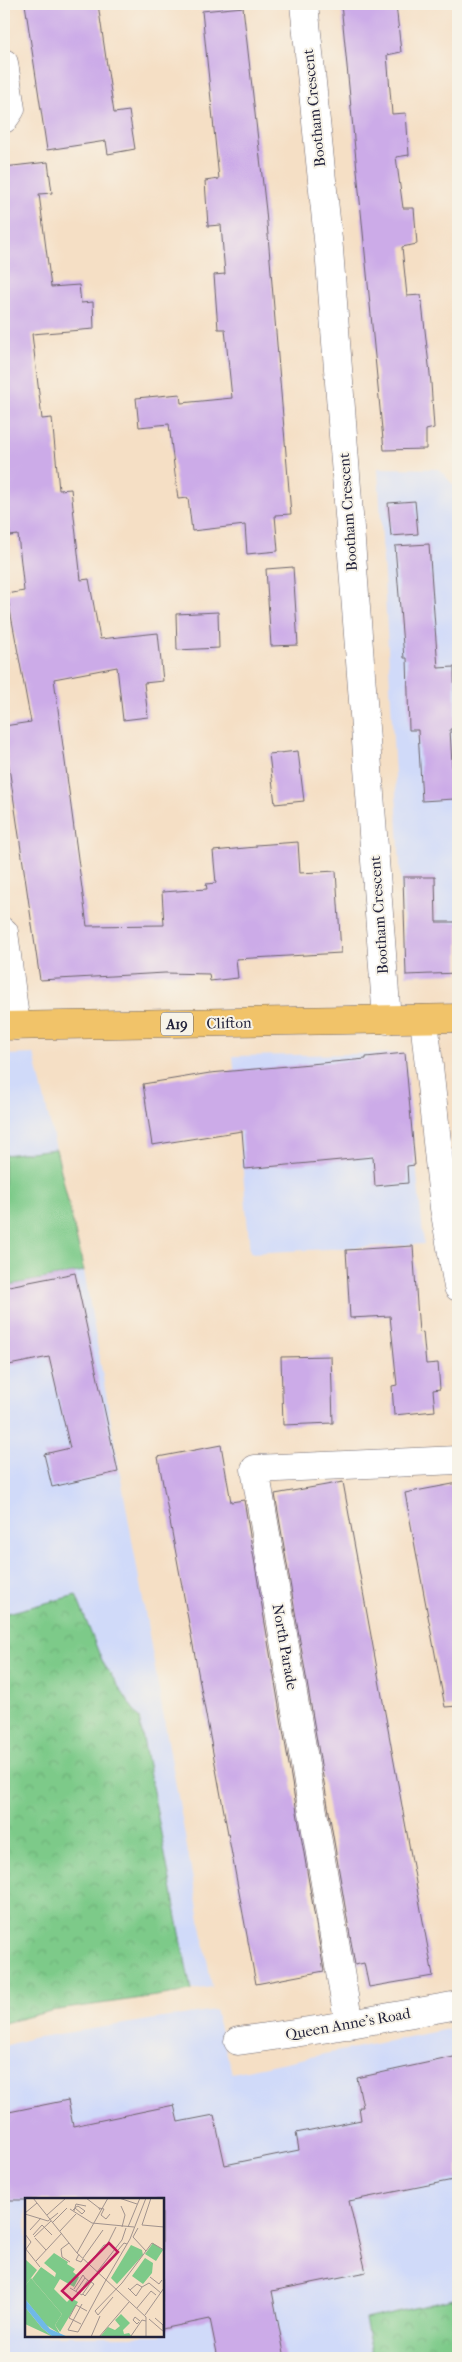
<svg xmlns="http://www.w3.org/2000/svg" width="462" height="2362" viewBox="0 0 462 2362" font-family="'IM FELL French Canon',serif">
	<defs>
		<pattern id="park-crowns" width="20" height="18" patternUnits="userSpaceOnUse" patternTransform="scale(1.25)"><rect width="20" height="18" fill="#7dca89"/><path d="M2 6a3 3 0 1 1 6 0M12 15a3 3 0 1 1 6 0" fill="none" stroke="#6cad77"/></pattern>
	</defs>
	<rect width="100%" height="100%" fill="#f7f3e8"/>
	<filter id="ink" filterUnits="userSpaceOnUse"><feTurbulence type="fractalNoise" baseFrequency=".02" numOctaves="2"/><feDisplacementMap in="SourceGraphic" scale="10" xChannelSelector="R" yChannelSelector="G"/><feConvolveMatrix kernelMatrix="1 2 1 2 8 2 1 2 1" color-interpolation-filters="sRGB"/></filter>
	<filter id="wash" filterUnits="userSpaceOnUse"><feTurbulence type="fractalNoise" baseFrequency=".0096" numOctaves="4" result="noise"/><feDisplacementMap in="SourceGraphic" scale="20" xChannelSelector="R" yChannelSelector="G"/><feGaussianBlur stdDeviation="1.12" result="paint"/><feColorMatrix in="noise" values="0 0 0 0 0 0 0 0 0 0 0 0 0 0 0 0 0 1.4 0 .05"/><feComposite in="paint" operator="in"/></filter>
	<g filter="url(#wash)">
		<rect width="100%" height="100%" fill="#f5dfc5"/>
		<!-- built -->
		<path fill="#d0daf9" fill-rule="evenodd" d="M378,468L439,469L458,490V972L406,975Z
			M405,1053L424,1244L250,1253L233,1056Z
			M34,1054L84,1271L212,1987L51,2011L4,2023V1055Z
			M215,2010L232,2073L458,2027V2358H4V2046L32,2038ZM26,2200H162V2336H26Z"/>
		<!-- green -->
		<path fill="#7dca89" stroke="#507662" d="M56,1149L84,1271L4,1286V1155Z"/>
		<!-- park -->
		<path fill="url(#park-crowns)" stroke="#507662" d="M76,1595L102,1661L139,1718L191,1991L51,2011L4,2023V1614Z
			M458,2298V2358H373L365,2319Z"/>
		<g id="blocks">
			<!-- building -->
			<path fill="#ccabe8" d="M25,4H98L114,113L129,111L135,149L108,154L106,141L47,150Z
				M341,4H396L401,52L387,55L392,114L406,113L409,155L396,157L403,208H414L417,244L402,247L407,296L421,295L431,383L434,428L426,430V449L384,450Z
				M243,7L266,211L291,514L275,515L278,551L247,554L245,525L192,531L188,498L178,499L169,424L139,427L136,398L180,394L181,403L232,398L225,329H218L214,275L225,274L221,225L208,226L205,181L219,179L202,11Z
				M48,162L52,193L39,194L51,287L79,285L81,303L93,302L94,329L32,334L42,419L52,418L59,490L71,489L81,580L89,579L100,639L158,633L163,681L144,683L148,717L123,720L117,667L54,679L87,926L164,925L162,892L207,889L206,884L216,883L213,851L256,847V845L298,842L300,873L336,871L341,953L236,959L238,978L210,981L209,974L165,973L40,980L4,733V726L31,722L7,594L24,591L18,535L10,536L4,474V167Z
				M415,501L418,534L391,536L388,503Z
				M429,544L438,668L454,667L455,729H450L454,799L422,801L418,730H409L407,658H404L395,546Z
				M293,567L298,645L271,646L266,569Z
				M218,612L219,648L177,650L176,614Z
				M298,751L304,801L275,804L269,754Z
				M403,877H435L436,922H458V973L406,975Z
				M405,1053L415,1165L407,1166L408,1183L375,1186L373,1157L245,1169L242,1131L152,1145L143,1084L210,1073L366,1059V1057Z
				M413,1246L419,1333L423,1332L426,1364L438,1363L440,1389L433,1390L435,1411L394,1415L392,1386L397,1385L390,1316L350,1318L346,1250Z
				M75,1273L118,1472L52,1487L44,1454L70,1448L49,1357L4,1366V1287Z
				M331,1356L333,1423L283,1425L281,1357Z
				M221,1445L231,1502L244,1500L324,1971L256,1984L158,1457Z
				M343,1482L433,1976L369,1987L364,1963L355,1965L275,1494Z
				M458,1483V1706L445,1707L405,1493Z
				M458,2056V2179L349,2201L366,2272L272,2291L285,2358H218L210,2319L162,2329V2200H4V2113L68,2100L73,2126L174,2105L178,2122L214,2115L225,2165L299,2150L296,2133L361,2120L359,2107H363L357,2078Z"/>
		</g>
	</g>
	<g filter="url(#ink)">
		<use href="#blocks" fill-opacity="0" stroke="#6c646b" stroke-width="1"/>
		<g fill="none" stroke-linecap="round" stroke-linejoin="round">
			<!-- street casing -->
			<g stroke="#6c646b" stroke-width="29">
				<path id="street" d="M304,4L329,249L387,1020
					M4,63L11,109L4,119
					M4,932L16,1026
					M424,1019L444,1208L458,1287
					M349,2025L255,1469L458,1460
					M238,2041L322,2029L458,2005"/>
			</g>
			<!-- primary casing -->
			<g stroke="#6c646b" stroke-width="29">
				<path id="primary" d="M4,1026L458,1018"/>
			</g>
			<!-- street -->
			<use href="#street" stroke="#fff" stroke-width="28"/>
			<!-- primary -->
			<use href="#primary" stroke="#f1c369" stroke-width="28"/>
		</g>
	</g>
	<g text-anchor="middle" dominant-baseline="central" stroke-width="4" stroke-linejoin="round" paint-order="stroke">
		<!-- shield labels -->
		<rect fill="#f7f3e8" stroke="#62616f" stroke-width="1" x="161" y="1012.5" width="32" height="23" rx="4"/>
		<g font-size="14" font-weight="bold" fill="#22223b">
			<text x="177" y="1024">A19</text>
		</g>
		<!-- street labels -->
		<g font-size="15" fill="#22223b" stroke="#f7f3e8">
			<text transform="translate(314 108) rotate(-96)">Bootham Crescent</text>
			<text transform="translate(348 512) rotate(-94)">Bootham Crescent</text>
			<text transform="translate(379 915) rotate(-94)">Bootham Crescent</text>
			<text transform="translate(229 1023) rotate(-1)">Clifton</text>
			<text transform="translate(285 1647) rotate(80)">North Parade</text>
			<text transform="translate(348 2024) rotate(-10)">Queen Anne's Road</text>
		</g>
	</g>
	<!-- overview -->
	<g transform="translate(25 2198)">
		<rect width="139" height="139" fill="#f5dfc5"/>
		<path d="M128,45L138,52L131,63L120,56ZM6,80L37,116L30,127L35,136L21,127L0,101V88Z" fill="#7dca89"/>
		<path d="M106,47L117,52L118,57L92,86L86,80ZM29,55L43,64L42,66L50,71L48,74L54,79L49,89L35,81L29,91L42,104L46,100L53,104L35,134L30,127L37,116L7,81L16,69L30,79L31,75L19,65ZM120,60L128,65L127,75L118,86L107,78ZM0,61L12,72L0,88ZM0,109L17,130L28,139L0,126ZM96,116L105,125L98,132L99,136L104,135L107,139H75L83,129L90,132L95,128L90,122Z" fill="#7dca89"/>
		<path d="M0,101L25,131L43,139H28L17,130L0,109Z" fill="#6fb9e7"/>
		<path fill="none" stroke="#a1938e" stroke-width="1" d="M8,0L52,55L121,119V139M61,0L74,10M94,0L112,6M126,0L117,27L139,29M96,8L100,17L97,29M45,11L67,25M48,12L51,9L53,8L60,13L57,16L50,10M75,12L74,10L79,11L76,17L81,21L85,16M49,13L51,6L61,8M0,15L12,5M0,16L23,23L33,15M22,17L41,0M27,25L42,10M67,25L109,29M103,29L115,0M113,30L108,39L121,53M5,32L16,20M35,33L51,16M0,36L6,44L1,51M8,37L17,27L27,37M9,39L26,23M10,40L21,52M44,45L36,51L37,59L45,64M0,50L15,69M52,55L83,0M54,56L51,62L56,64L58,61M58,60L78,32M11,63L37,35M84,63L99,45L102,46M64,66L79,47H82L91,29M72,74L97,42L101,30M125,79L134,86L137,82M81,82L105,41L121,0M45,90L57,97L73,74M103,90L105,92L112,86L117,89L124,85L136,95M49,91L58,77L60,80M105,92L111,98L117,89M51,93L60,80L65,84M54,95L63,82M58,96L60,98L69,86L66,84M88,99L73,117L70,113L97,85L127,45L139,52M57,106L43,132L53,134L81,82M112,110L126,93L131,97M120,117L139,90M130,120L138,127V132M124,121L139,134M114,124L112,126L108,122L110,119L115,123M56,126L44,120L51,107L62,113M106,138L117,122L121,123M66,139L75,118M74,139L104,104"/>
		<path fill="#c2185b" fill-opacity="0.15" stroke="#c2185b" stroke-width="2.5" d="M84,45L93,54L47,102L37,93Z"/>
		<rect width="139" height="139" fill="none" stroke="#22223b" stroke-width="2.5"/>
	</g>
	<!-- margin -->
	<rect width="462" height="2362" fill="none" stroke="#f7f3e8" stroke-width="20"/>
</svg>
